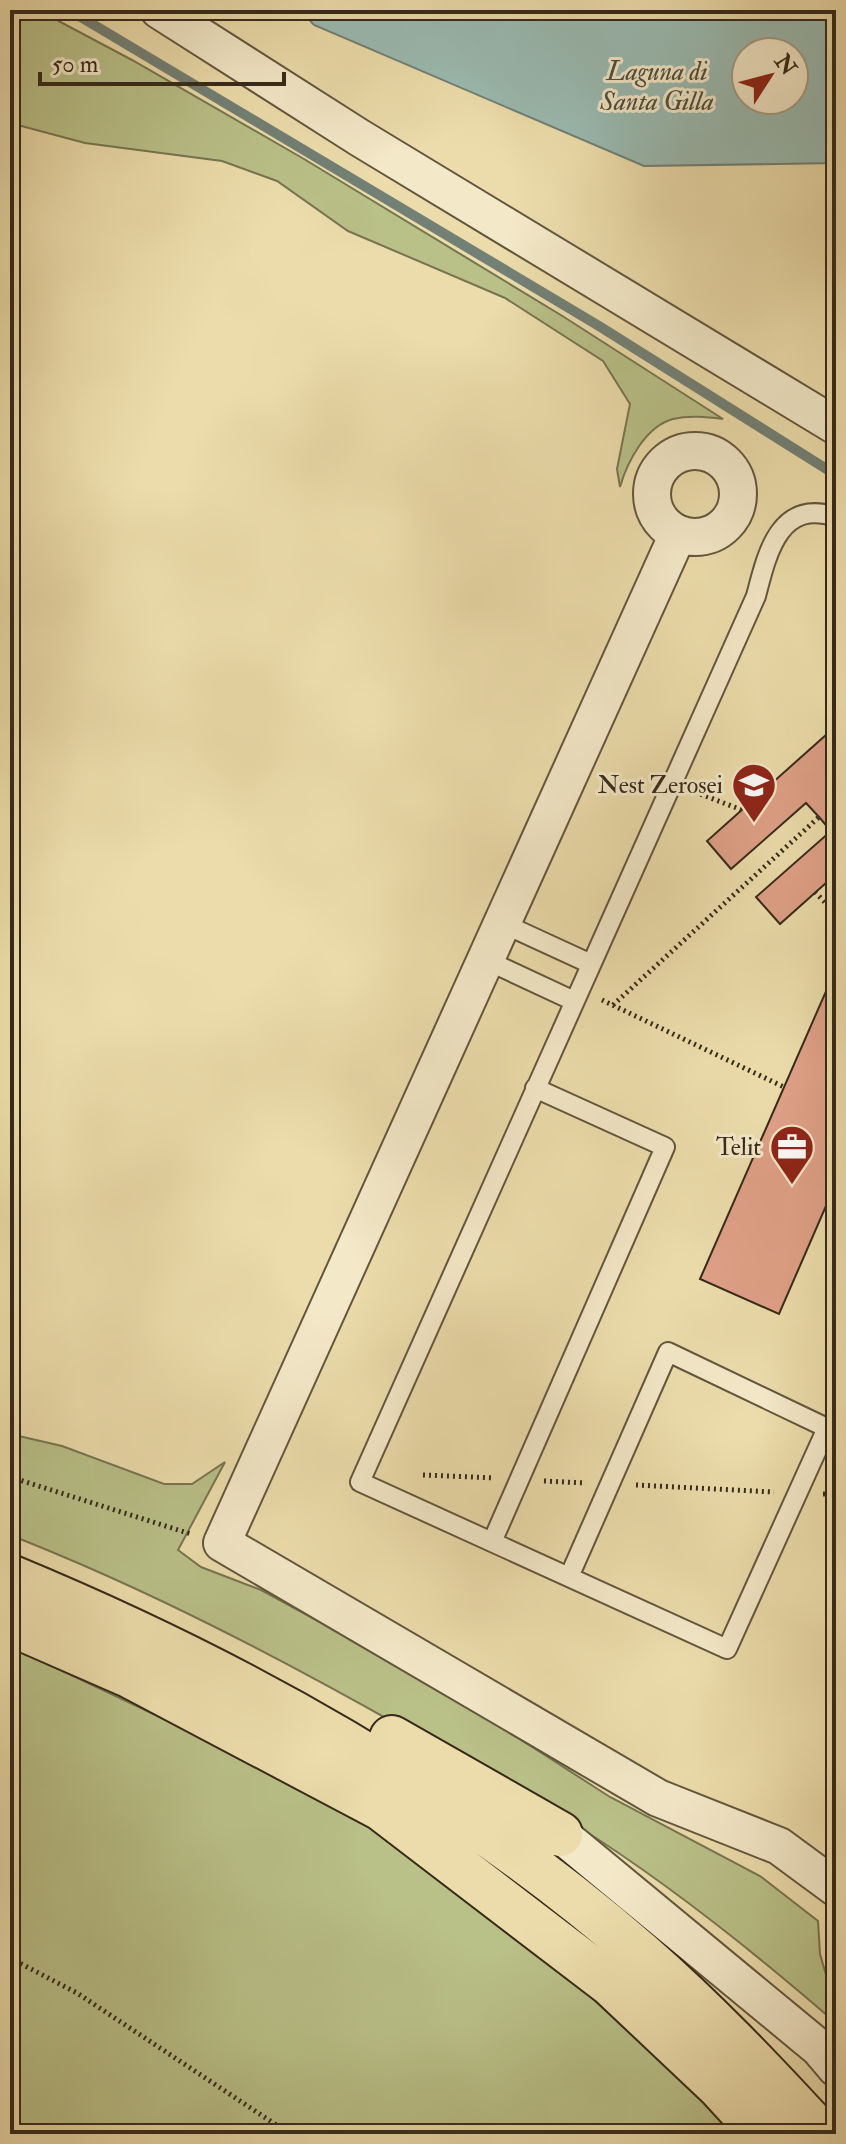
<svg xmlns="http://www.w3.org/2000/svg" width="846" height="2144" viewBox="0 0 846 2144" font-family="'IM FELL Double Pica',serif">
	<rect width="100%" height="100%" fill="#ecdcab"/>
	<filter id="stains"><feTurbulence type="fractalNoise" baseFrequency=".0025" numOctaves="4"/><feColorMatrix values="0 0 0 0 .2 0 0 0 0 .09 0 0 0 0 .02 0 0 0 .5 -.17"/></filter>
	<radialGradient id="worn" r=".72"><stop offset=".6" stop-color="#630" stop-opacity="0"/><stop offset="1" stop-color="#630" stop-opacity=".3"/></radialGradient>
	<!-- green -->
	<path fill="#b9c088" stroke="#777551" stroke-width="2" d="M10,10H38L132,60L304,159L564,317L723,419C707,417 690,415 673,419C646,426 627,462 620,487L617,469L630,404L603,361L505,298L348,231L277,181L222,161L85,143L10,123Z
		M10,1434L62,1446L164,1484H192L225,1462L178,1550L201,1567L261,1590L374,1651L503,1728L610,1797L760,1876L818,1921L820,1954L836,2009L829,2017C748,1947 664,1880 574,1824C517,1789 458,1758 400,1726C274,1655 145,1588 10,1535Z
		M10,1646L286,1777L375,1830L575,1982L738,2134H10Z"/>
	<!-- water -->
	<path fill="#9abab1" stroke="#728075" stroke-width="2" fill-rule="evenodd" d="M300,10H836V163L644,166L314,25ZM746,52H794V100H746Z"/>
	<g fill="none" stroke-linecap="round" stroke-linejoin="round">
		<!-- stream -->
		<path stroke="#728075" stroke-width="10" d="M69,10L599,326L836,475"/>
	</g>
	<!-- building -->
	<path fill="#dfa087" stroke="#352a1a" stroke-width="2" d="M836,726V874L780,924L756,897L831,831L819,817L806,803L731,869L707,841Z
		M827,989L836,993V1183L779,1314L700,1279Z"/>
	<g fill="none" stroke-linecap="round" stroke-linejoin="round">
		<!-- lane casing -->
		<g stroke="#63563e" stroke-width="22">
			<path id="lane" d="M502,923L591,964
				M486,960L574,1001
				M492,1542L665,1147L535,1088
				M569,1577L668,1352L827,1428L727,1649L360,1482L756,596C767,554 779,498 836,517"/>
		</g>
		<!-- street casing -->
		<g stroke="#63563e" stroke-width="40">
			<path id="street" d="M159,10L360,138L836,426
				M652 494a43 43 0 1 1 86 0a43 43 0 1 1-86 0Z
				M678,534L222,1543L658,1798L779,1846L836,1888
				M560,1834L819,2048L836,2068"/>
		</g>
		<!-- highway casing -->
		<g stroke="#352a1a" stroke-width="48">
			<path id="highway" d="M10,1577C237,1671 455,1792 641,1954C705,2010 763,2071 821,2134
				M10,1623L129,1675L381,1808L611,1984L719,2086L763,2134
				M392,1738L560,1834"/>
		</g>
		<!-- path -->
		<path stroke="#352a1a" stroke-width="5" stroke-dasharray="2 4" stroke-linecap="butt" d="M695,792L742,810
			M815,892L836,914
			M602,1000L784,1087
			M613,1005L819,817
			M423,1475L494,1478
			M10,1477L191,1534
			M544,1481L586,1483
			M636,1485L774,1492
			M823,1494H836
			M10,1958L77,1993L290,2134"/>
		<!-- lane -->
		<use href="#lane" stroke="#f3e8c8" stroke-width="18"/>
		<!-- street -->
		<use href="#street" stroke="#f3e8c8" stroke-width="36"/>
		<!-- highway -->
		<use href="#highway" stroke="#ecdcab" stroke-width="44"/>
	</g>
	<!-- icons -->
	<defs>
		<g id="school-pin" transform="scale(2.3)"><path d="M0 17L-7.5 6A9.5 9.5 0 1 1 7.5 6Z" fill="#8f2418" stroke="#f3e8c8"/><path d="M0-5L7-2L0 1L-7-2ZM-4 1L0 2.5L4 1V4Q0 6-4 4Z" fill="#fff"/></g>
		<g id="office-pin" transform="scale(2.3)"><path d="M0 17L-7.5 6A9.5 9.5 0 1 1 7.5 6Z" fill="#8f2418" stroke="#f3e8c8"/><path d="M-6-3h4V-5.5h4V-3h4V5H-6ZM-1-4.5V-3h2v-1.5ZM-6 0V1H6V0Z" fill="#fff"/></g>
	</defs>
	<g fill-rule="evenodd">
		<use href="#school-pin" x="754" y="785"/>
		<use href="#office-pin" x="792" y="1147"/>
	</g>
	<g text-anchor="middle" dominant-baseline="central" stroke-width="6" stroke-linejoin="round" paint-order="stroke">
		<!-- poi labels -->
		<g font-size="24" fill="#352a1a" stroke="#f3e8c8" text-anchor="end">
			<text x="723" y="785">Nest Zerosei</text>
			<text x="761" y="1147">Telit</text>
		</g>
		<!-- water labels -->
		<g font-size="26" font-style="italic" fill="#4e4e40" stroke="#f3e8c8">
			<text x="657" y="72">Laguna di<tspan x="657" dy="30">Santa Gilla</tspan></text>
		</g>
	</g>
	<!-- margin -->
	<rect width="846" height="2144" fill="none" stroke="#ecdcab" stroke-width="40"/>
	<rect x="12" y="12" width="822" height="2120" fill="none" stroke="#352a1a" stroke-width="4"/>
	<rect x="20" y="20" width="806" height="2104" fill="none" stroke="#352a1a" stroke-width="2"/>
	<!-- north arrow -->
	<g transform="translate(770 76) rotate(54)"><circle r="38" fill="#f3e8c8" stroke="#a79c82" stroke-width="2"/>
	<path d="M0-6L14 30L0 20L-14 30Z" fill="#8f2418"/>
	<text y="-12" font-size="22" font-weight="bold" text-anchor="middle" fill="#352a1a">N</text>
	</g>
	<!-- scale -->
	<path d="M40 72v12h244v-12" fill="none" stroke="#352a1a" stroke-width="4"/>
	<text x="52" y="72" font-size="24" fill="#352a1a" stroke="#f3e8c8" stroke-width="6" paint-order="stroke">50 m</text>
	<rect width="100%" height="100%" filter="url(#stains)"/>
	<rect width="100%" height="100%" fill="url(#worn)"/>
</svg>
